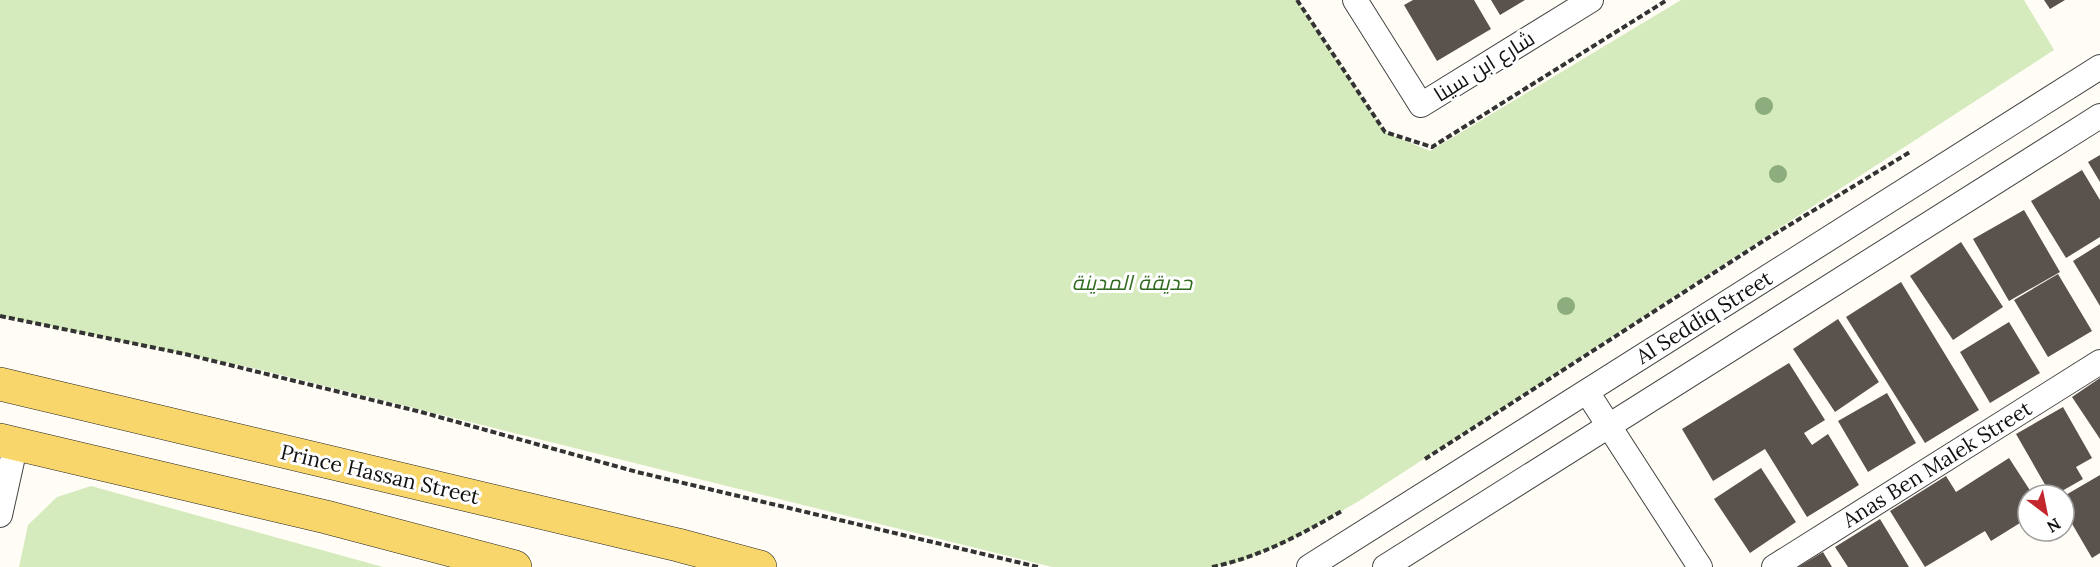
<svg xmlns="http://www.w3.org/2000/svg" width="2100" height="567" viewBox="0 0 2100 567" font-family="Lora,Cairo,serif">
	<rect width="100%" height="100%" fill="#fffdf5"/>
	<!-- green -->
	<path fill="#d5ebbd" d="M0,0H1297L1385,132L1430,151L1681,0H2024L2054,50L1359,501L1287,542L1239,562L1212,567H1052L253,368L0,316Z
		M91,486L383,567H19L28,525L57,497Z"/>
	<!-- building -->
	<path fill="#5a524d" d="M1413,0H1474L1491,29L1437,61L1404,5Z
		M1491,0H1525L1500,15Z
		M2044,0H2065L2050,9Z
		M2100,155V182L2088,162Z
		M2082,170L2100,200V237L2066,258L2031,201Z
		M2024,210L2060,272L2009,301L1973,239Z
		M1961,242L2003,307L1953,340L1910,276Z
		M2100,244V306L2073,261Z
		M2058,274L2092,331L2048,357L2014,300Z
		M1901,282L1979,410L1925,443L1846,317Z
		M1838,319L1879,382L1835,412L1793,349Z
		M2009,322L2040,373L1990,403L1960,352Z
		M1789,363L1825,420L1804,433L1812,445L1828,434L1859,485L1807,517L1765,449L1713,481L1682,429Z
		M2100,378V439L2072,397Z
		M1887,393L1916,443L1868,472L1838,421Z
		M2063,407L2092,458L2076,467L2083,479L2055,495H2051L2016,434Z
		M2009,458L2033,495H2028V518L1991,541L1985,531L1925,567L1890,511L1946,476L1956,492Z
		M1761,468L1796,522L1750,553L1714,499Z
		M2100,475V553L2092,558L2064,510V496Z
		M1880,519L1909,567H1848L1835,547Z
		M1823,552L1832,567H1798Z"/>
	<g fill="none" stroke-linecap="round" stroke-linejoin="round">
		<!-- street casing -->
		<g stroke="#444" stroke-width="26">
			<path id="street" d="M1355,0L1421,105L1591,0
				M1587,392L1700,567
				M0,515L16,443
				M1309,567L2100,67
				M1385,567L2100,116
				M1774,567L2100,362"/>
		</g>
		<!-- primary casing -->
		<g stroke="#222" stroke-width="34">
			<path id="primary" d="M0,384L678,545L760,567
				M0,440L326,517L515,567"/>
		</g>
		<!-- path -->
		<path stroke="#333" stroke-width="4" stroke-dasharray="6 3" stroke-linecap="butt" d="M1297,0L1385,132L1432,147L1667,0
			M0,316L185,354L421,412L637,472L1038,567
			M1425,459L1768,238L1910,152
			M1212,567C1260,557 1300,535 1342,511"/>
		<!-- street -->
		<use href="#street" stroke="#fff" stroke-width="24"/>
		<!-- primary -->
		<use href="#primary" stroke="#f9d66b" stroke-width="33"/>
	</g>
	<!-- trees -->
	<g fill="#8dad7f">
		<circle cx="1764" cy="106" r="9"/>
		<circle cx="1778" cy="174" r="9"/>
		<circle cx="1566" cy="306" r="9"/>
	</g>
	<g text-anchor="middle" dominant-baseline="central" stroke-width="6" stroke-linejoin="round" paint-order="stroke">
		<!-- street labels -->
		<g font-size="21" fill="#111" stroke="#fff">
			<text transform="translate(1484 66) rotate(-32)">شارع ابن سينا</text>
			<text transform="translate(1704 317) rotate(-32)">Al Seddiq Street</text>
			<text transform="translate(1937 464) rotate(-32)">Anas Ben Malek Street</text>
			<text transform="translate(380 474) rotate(13)">Prince Hassan Street</text>
		</g>
		<!-- park labels -->
		<g font-size="21" font-style="italic" fill="#2f6b1f" stroke="#fff">
			<text x="1132" y="282">حديقة المدينة</text>
		</g>
	</g>
	<!-- north arrow -->
	<g transform="translate(2046 513) rotate(148)"><circle r="28" fill="#ffffff" stroke="#a0a0a0" stroke-width="1.5"/>
	<path d="M0-4.5L10 22L0 15L-10 22Z" fill="#c4262e"/>
	<text y="-9" font-size="16" font-weight="bold" text-anchor="middle" fill="#111111">N</text>
	</g>
</svg>
